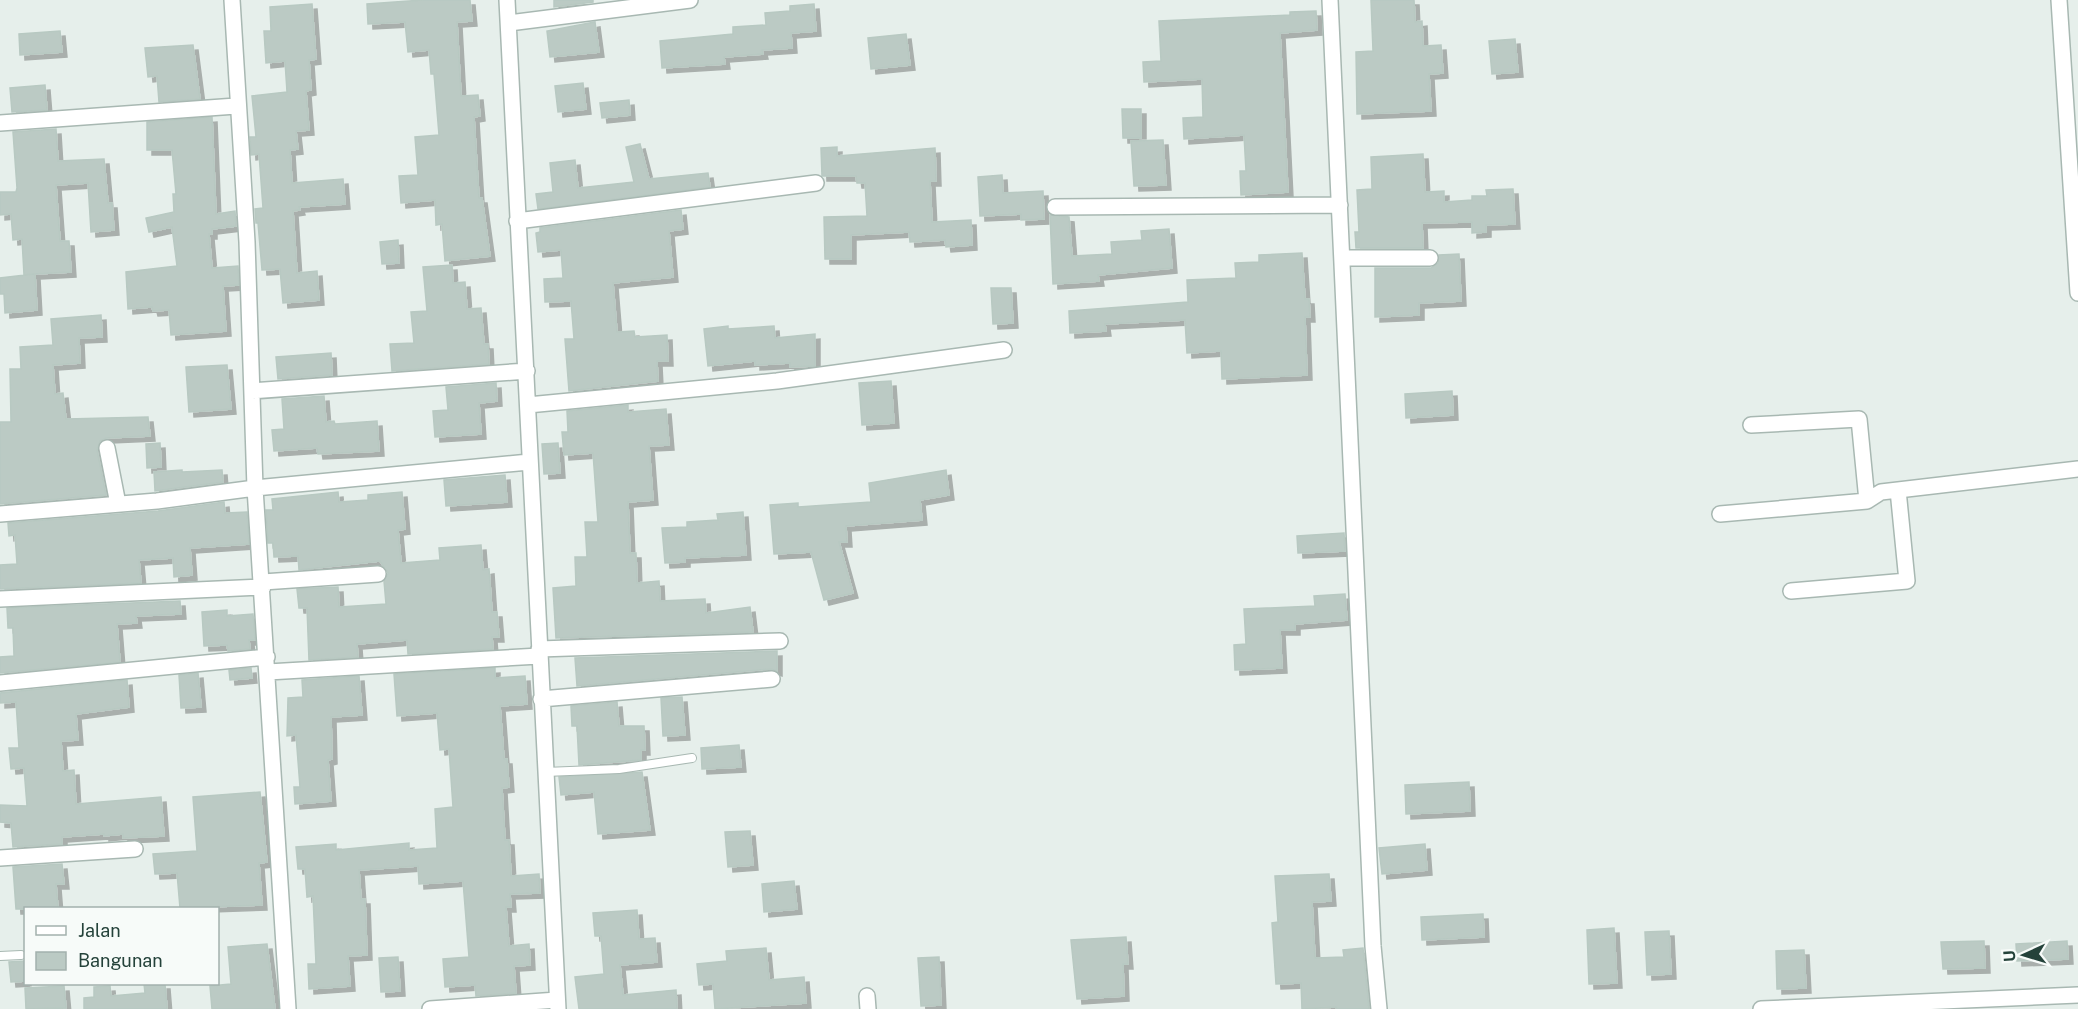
<svg xmlns="http://www.w3.org/2000/svg" width="2078" height="1009" viewBox="0 0 2078 1009" font-family="'Public Sans',sans-serif">
	<defs>
		<filter id="shadow"><feDropShadow dx="5" dy="5" stdDeviation="0" flood-color="#0004"/></filter>
	</defs>
	<rect width="100%" height="100%" fill="#e6efeb"/>
	<!-- building -->
	<path fill="#bbcac4" stroke="#b8c9c2" stroke-width="1.5" filter="url(#shadow)" d="M423,0H470L472,21L457,22L461,96L478,95L480,116L474,117L479,198H482L490,256L445,261L442,224L436,225L435,200L401,203L399,176L418,175L415,137L439,135L434,74H431L429,50L408,52L405,22L368,24L367,4Z
		M554,0H593V2L554,7Z
		M1371,0H1414L1415,22L1422,21L1423,46L1441,45L1443,73L1429,74L1431,111L1357,114L1356,52L1373,51Z
		M312,4L316,59L309,60L311,90L306,91L309,130L296,131L298,149L290,150L292,183L343,179L345,204L299,207L300,210L293,211L297,273L317,271L319,300L283,303L280,269L262,270L258,223H256L255,209L263,208L259,154L251,155L250,137H256L252,96L287,92L285,61L266,63L264,31H271L270,7Z
		M814,4L816,31L791,33L792,48L762,50L763,54L724,57L725,64L662,68L660,41L733,34V27L766,25L765,13L790,11V6Z
		M1316,11L1317,30L1280,33L1288,192L1241,195L1240,171H1246L1244,135L1184,139L1183,118L1203,117L1202,79L1144,82L1143,62L1161,61L1159,21L1290,15V12Z
		M595,22L599,52L550,57L547,31Z
		M60,31L62,52L20,55L19,34Z
		M906,34L910,65L871,69L868,38Z
		M1515,39L1518,72L1492,74L1489,41Z
		M193,45L200,99L159,102L157,76L148,77L145,48Z
		M583,83L586,109L558,112L555,86Z
		M45,85L47,110L12,112L10,88Z
		M629,100L630,115L602,118L600,103Z
		M1122,109H1141V138H1123Z
		M212,117L216,214L235,211L236,226L212,229V234H209L212,268L238,266L239,285L223,286L226,331L171,335L169,310L153,311L152,307L128,309L126,272L177,266L172,227L149,232L146,218L174,212L173,194H176L172,150H147V122Z
		M56,129L58,161L104,159L108,203H112L114,230L91,232L88,183L56,185L60,241H69L71,272L35,274L37,310L5,313L4,294H0V278L34,274L24,275L22,239L13,240L11,214L0,215V192H16L17,188L13,132Z
		M1163,140L1166,185L1134,186L1131,141Z
		M640,144L649,179L708,173L710,187L538,209L536,194L553,192L550,163L575,160L578,188L634,182L626,147Z
		M837,147V156L935,148L936,181H930L932,222L971,220L972,245L946,247L945,240L910,242L909,232L851,235V259H825L824,217L867,216L865,183H857L856,176H822L821,148Z
		M1423,154L1425,192L1444,191V202L1472,200V196H1487L1486,190L1513,189L1515,224L1486,225V232L1472,233V222L1422,223L1423,248H1356L1355,232H1359L1357,190L1372,189L1371,157Z
		M1002,175L1003,193L1043,191L1044,219L1021,220V214L980,216L978,177Z
		M681,210L683,229L669,231L673,277L613,283L617,332L634,331L635,337L667,335L668,361H657L658,381L569,391L565,339H574L571,301L545,302L544,279L563,278L561,250L538,252L536,233L540,232V228Z
		M1050,215L1069,217L1072,256L1112,254L1111,242L1142,240L1141,231L1169,229L1172,268L1098,275L1099,281L1053,284Z
		M398,240L399,263L382,264L380,242Z
		M1302,253L1305,299H1309L1310,317H1305L1307,375L1222,379L1221,351L1187,353L1185,320L1105,324L1106,331L1070,333L1069,311L1188,302L1187,280L1236,278L1235,263L1259,262V255Z
		M1459,254L1461,301L1419,303V315L1375,317V268H1431L1438,263L1439,255Z
		M452,265L453,283L465,282L467,309L481,308L484,344H488L489,364L392,371L390,344L414,343L411,312L427,311L423,267Z
		M991,288H1011L1013,323L993,324Z
		M101,315L102,337L79,338L80,363L53,365L55,394L63,393L66,419L148,417L150,436L106,438L100,441L97,450L106,495L0,504V422H11L10,369H21L20,347L53,345L51,319Z
		M728,326V329L774,326L775,338L815,334V366L790,367V363L755,365V361L708,366L704,329Z
		M331,353L332,375L278,379L276,357Z
		M227,365L231,409L189,412L186,367Z
		M891,381L894,423L862,425L859,383Z
		M496,383L497,401L479,403L481,434L435,437L433,411L448,410L446,387Z
		M1452,391L1453,415L1406,418L1405,394Z
		M324,396L326,422L334,421L335,424L377,421L379,451L318,454L317,448L274,451L272,430L284,429L282,399Z
		M628,405V412L666,409L669,445L649,446L653,500L628,502L630,553H636L637,583L659,581L660,601L705,599L706,613L750,607L753,632L556,638L553,588L576,586L575,557H587L585,522H598L593,453L564,455L562,432H568L567,411Z
		M160,443L161,467L147,468L146,444Z
		M558,443L560,473L544,474L542,444Z
		M182,470V472L222,470L223,482L155,491L154,472Z
		M946,470L949,495L920,500L922,520L846,526L847,542H839L853,593L824,600L811,552L774,554L770,505L798,503V507L871,502L869,483Z
		M505,475L507,502L446,506L444,480Z
		M338,492L339,502L368,500V495L402,492L405,529L398,530L401,563L440,560L439,548L481,545L483,570L489,569L492,612H497L499,637H492L493,649L408,654L407,640L357,644L358,657L309,660L307,608H299L297,589L338,587L339,607L386,604L384,581L388,573L380,561L299,570L298,556L274,557L273,543H268L266,510H273L272,499Z
		M224,502L225,513L247,512L249,544L190,548L192,575L174,577L173,558L139,560L141,583L0,589V565L17,564L15,535L9,536L8,523L158,511Z
		M743,512L746,555L685,558V562L665,563L662,528L687,527V522L718,520L717,514Z
		M1344,533L1345,551L1298,553L1297,536Z
		M1345,594L1347,620L1295,624V630H1280L1282,668L1235,670L1234,645L1246,644L1244,609L1315,606L1314,596Z
		M180,601L181,614L136,616L137,623L117,624L120,662L0,673V657L14,656L13,628H8L7,608Z
		M227,610V616L253,614L255,640H249L250,649L228,651L227,645L204,646L202,612Z
		M777,651V671L771,669L577,686L575,658Z
		M251,668L252,678L230,680L229,670Z
		M495,668V678L525,676L527,704L500,706L504,759H507L509,787L502,788L505,840H509L511,876L539,874L540,893L510,894L511,907H506L509,946L529,944L530,965L514,966L516,993L476,996L475,985L445,987L443,959L469,957L463,881L419,884L418,866L359,870L361,899H365L367,955L348,956L350,986L309,989L308,964H316L313,896L307,897L305,869H298L296,847L336,844V850L409,843V850L437,848L435,809L453,807L449,749L440,750L437,713L397,716L394,674Z
		M198,673L201,707L181,708L179,675Z
		M359,676L362,715L331,717L332,759L328,760L331,801L295,804L294,787H300L296,735L287,736L288,698L303,697L302,680Z
		M127,680L129,707L76,714L78,740L61,741L63,771L74,770L76,804L161,797L164,836L123,838V834L104,836V834L62,837V844L13,847L11,823L0,822V805L27,806L24,768L11,769L9,748H19L16,702L0,703V693Z
		M682,697L685,735L663,736L661,698Z
		M617,702L619,726H644L645,750H641V760L579,765L577,726H572L571,706Z
		M739,745L741,767L702,769L701,748Z
		M642,772L650,830L598,834L594,792L561,795L559,777Z
		M1469,782L1470,811L1406,814L1405,785Z
		M260,792L267,862L259,863L262,905L180,908L177,873L155,874L153,854L197,851L193,797Z
		M750,831L753,865L728,867L725,832Z
		M1425,844L1427,870L1382,874L1379,848Z
		M62,864L64,884H56L58,909H16L13,867Z
		M1329,874L1331,901L1312,902L1315,958L1344,957L1343,950L1363,948L1369,1009H1337L1336,1007L1302,1009L1301,983L1276,984L1272,923L1278,922L1275,876Z
		M794,881L797,909L764,912L762,884Z
		M637,910L639,939L655,938L657,962L620,965L623,995L676,990L677,1009H579L575,977L604,974L601,936H595L593,913Z
		M1483,914L1484,937L1422,940L1421,917Z
		M1614,928L1617,983L1589,984L1587,930Z
		M1669,931L1671,974L1647,975L1645,932Z
		M1126,937L1128,964H1123L1124,996L1077,999L1071,940Z
		M1984,941L1985,968L1943,969L1941,942Z
		M2067,941L2068,959L2017,961L2016,944Z
		M267,944L275,1009H212L210,986L231,984L228,947Z
		M766,948L769,980L804,977L806,1003L715,1009L713,984L699,985L697,964L727,961L726,951Z
		M1804,950L1806,988L1777,989L1776,951Z
		M398,957L400,991L381,992L379,958Z
		M939,957L941,1005L921,1006L918,958Z
		M26,961V981L11,982L9,962Z
		M144,984H165L167,1009H84V998L94,997V987L110,986L111,996L145,993Z
		M64,986L66,1008L26,1009L25,988Z"/>
	<g fill="none" stroke-linecap="round" stroke-linejoin="round">
		<!-- service casing -->
		<g stroke="#a8b8b2" stroke-width="10">
			<path id="service" d="M545,772L619,769L692,758
				M0,956L21,955"/>
		</g>
		<!-- minor casing -->
		<g stroke="#a8b8b2" stroke-width="18">
			<path id="minor" d="M232,0L247,242L255,488L288,1009
				M507,0L558,1009
				M1330,0L1373,946L1379,1009
				M2059,0L2078,293
				M509,23L690,0
				M0,123L236,106
				M1055,207L1340,205
				M517,221L816,183
				M1342,258H1430
				M252,391L527,371
				M528,405L777,381L1004,350
				M1751,425L1859,419L1867,501
				M107,448L118,504
				M0,514L157,501L255,488L529,462
				M1720,514L1867,501L1881,492L2078,469
				M263,582L378,574
				M1791,591L1907,581L1898,490
				M0,599L263,587
				M539,649L780,641
				M268,672L539,656
				M0,683L267,657
				M541,699L772,679
				M0,858L135,849
				M867,996L868,1009
				M430,1009L557,1000
				M1761,1009L2078,995"/>
		</g>
		<!-- service -->
		<use href="#service" stroke="#fff" stroke-width="8"/>
		<!-- minor -->
		<use href="#minor" stroke="#fff" stroke-width="15"/>
	</g>
	<!-- legend -->
	<rect x="24" y="907" width="195" height="78" fill="#f7fbf9" stroke="#a3b1ad" stroke-width="1.5"/>
	<rect x="36" y="926" width="30" height="9" fill="#ffffff" stroke="#a3b1ad" stroke-width="1.5"/>
	<text x="78" y="937" font-size="18" fill="#24423a">Jalan</text>
	<rect x="36" y="952" width="30" height="18" fill="#bbcac4" stroke="#a3b1ad" stroke-width="1.5"/>
	<text x="78" y="967" font-size="18" fill="#24423a">Bangunan</text>
	<!-- north arrow -->
	<g transform="translate(2024 955) rotate(266)" stroke="#f7fbf9" stroke-width="4.5" paint-order="stroke">
	<path d="M0-4.5L10 22L0 15L-10 22Z" fill="#24423a"/>
	<text y="-9" font-size="16" font-weight="bold" text-anchor="middle" fill="#24423a">U</text>
	</g>
</svg>
